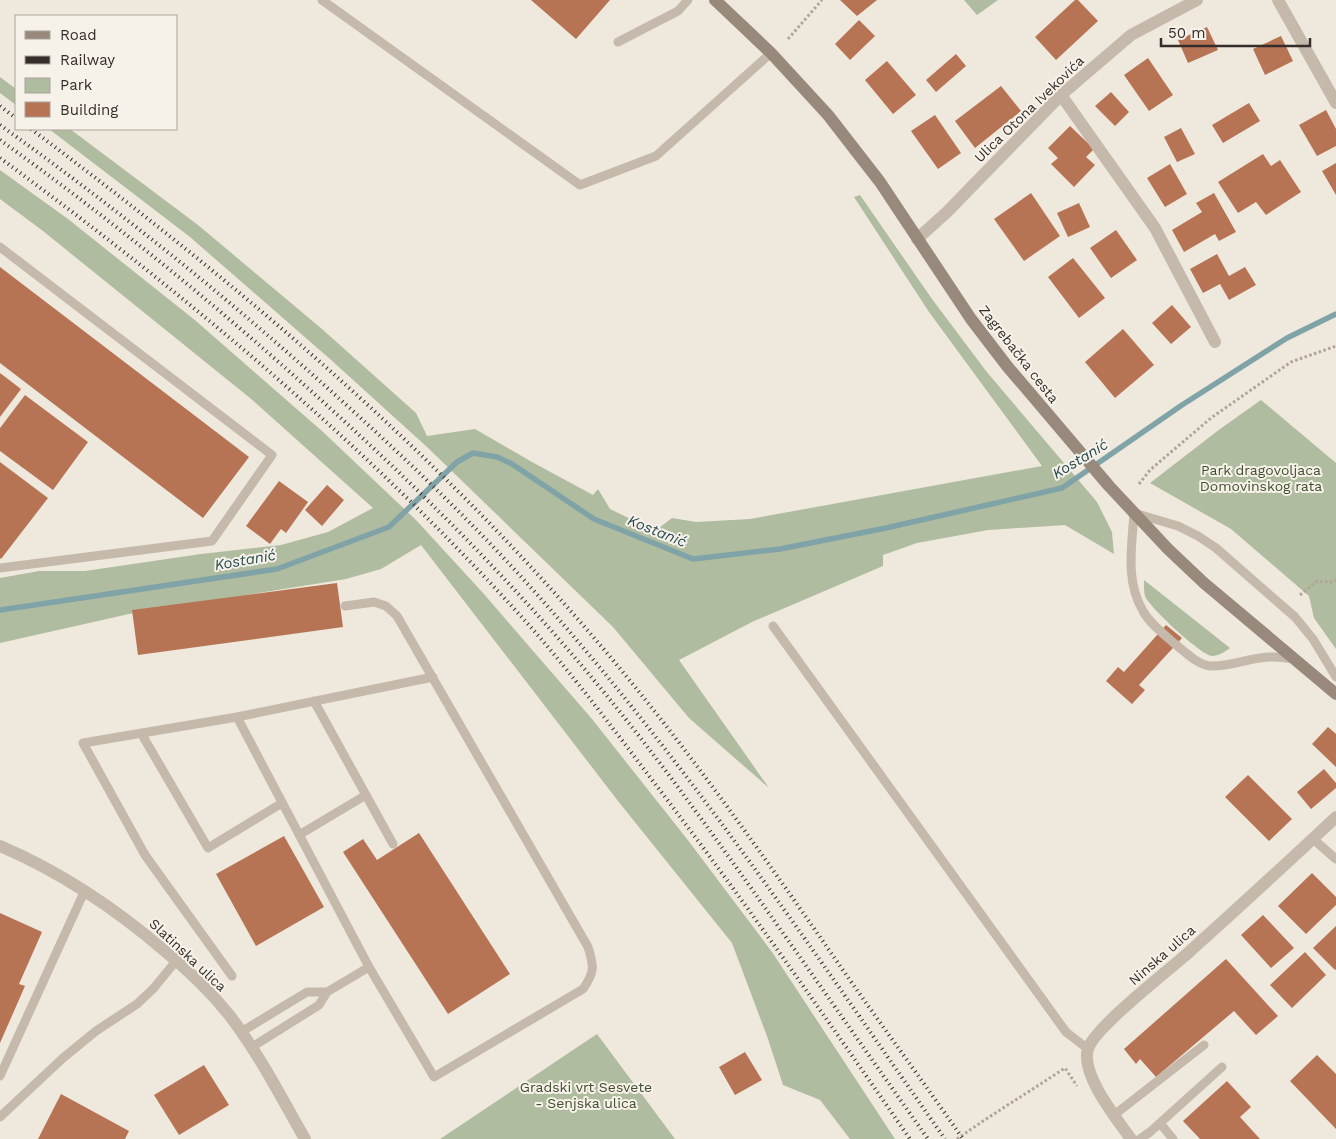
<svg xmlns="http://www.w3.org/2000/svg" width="1336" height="1139" viewBox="0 0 1336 1139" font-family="'Work Sans',sans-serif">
	<rect width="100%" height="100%" fill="#efe8dd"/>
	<!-- green -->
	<path fill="#b0bc9f" d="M964,0H998L977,15Z
		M0,77L16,89V105L0,93Z
		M49,129H70L198,225L322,329L416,413L427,436L475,429L532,462L593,495L598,489L610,509L655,531L672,518L696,522L750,519L1042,466L929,312L854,197L860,195L932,299L986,371L1097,502L1112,532L1114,554L1065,525L988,530L917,543L883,555V566L752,622L679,660L769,788L689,718L613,627L427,447L330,359L190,237Z
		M0,170L68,219L196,321L322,431L417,521L483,593L592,719L687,839L772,952L895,1139H850L820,1100L783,1085L768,1039L732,943L618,801L421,545L381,569L346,579L129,614L0,643V578L39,571H85L201,554L281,545L328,532L373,508L250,398L43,231L0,199Z
		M1261,400L1336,463V649L1314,618L1309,596L1231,529L1150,483L1220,429Z
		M1144,580L1230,648C1225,652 1218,656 1212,656C1201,655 1149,607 1145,596C1144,592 1144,585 1144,580Z
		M597,1034L675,1139H440Z"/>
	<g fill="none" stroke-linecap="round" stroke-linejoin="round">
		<!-- stream -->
		<path stroke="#80a3a8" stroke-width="5.5" d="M0,610L277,569L389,527L457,462L473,453L497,457L512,464L594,519L693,559L780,549L886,528L1062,488L1182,405L1287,338L1336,314"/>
	</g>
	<!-- building -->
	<path fill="#b67454" d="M531,0H610L576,39Z
		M840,0H877L857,16Z
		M1075,0H1078L1098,21L1056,60L1035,37Z
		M859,20L875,36L850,60L835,44Z
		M1207,27L1218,50L1188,63L1178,40Z
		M1281,36L1293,61L1265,75L1253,49Z
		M956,54L966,66L936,92L926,80Z
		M1148,58L1173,95L1149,111L1124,75Z
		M887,61L916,95L893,114L865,80Z
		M1001,86L1021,111L975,148L955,121Z
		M1111,92L1129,112L1115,126L1095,106Z
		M1249,103L1260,121L1223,143L1212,125Z
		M1326,110L1336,129V146L1317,156L1299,125Z
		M935,115L961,153L938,169L911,131Z
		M1070,126L1094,149L1086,157L1095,165L1074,187L1051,164L1058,158L1048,148Z
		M1181,128L1195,154L1177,162L1164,137Z
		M1263,154L1271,166L1280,160L1301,192L1266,215L1256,202L1238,213L1218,182Z
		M1336,163V195L1322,171Z
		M1170,164L1187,194L1165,207L1147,178Z
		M1031,193L1060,236L1024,261L994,219Z
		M1214,193L1236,232L1219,241L1215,234L1184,252L1172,230L1202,212L1196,203Z
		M1079,203L1090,227L1068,237L1057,213Z
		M1116,230L1137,260L1111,278L1090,248Z
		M1217,254L1229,276L1245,267L1256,285L1229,300L1220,284L1203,293L1190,269Z
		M1073,258L1105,298L1079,318L1048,277Z
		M0,267L249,457L203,518L0,363Z
		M1172,305L1191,327L1171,344L1152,323Z
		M1123,329L1154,365L1115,398L1085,362Z
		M0,373L21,389L0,417Z
		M25,395L88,442L53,490L0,451V428Z
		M0,462L48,498L1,559L0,558Z
		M279,481L308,502L286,533L281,529L270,544L246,526Z
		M327,485L344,500L322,526L305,510Z
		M337,583L343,627L138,655L132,610Z
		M1166,625L1182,638L1139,685L1145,690L1132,704L1106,681L1118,667L1124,672Z
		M1328,727L1336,734V767L1312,744Z
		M1324,769L1336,783V788L1311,809L1297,792Z
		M1248,775L1292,819L1269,841L1225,797Z
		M419,833L510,974L448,1014L343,852L363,839L377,860Z
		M284,836L324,907L256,946L216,874Z
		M1312,873L1336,897V905L1306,934L1278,906Z
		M0,913L42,932L19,984L25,986L0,1043Z
		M1263,915L1294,948L1271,968L1241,935Z
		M1336,926V969L1335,970L1313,948Z
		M1305,952L1326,975L1292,1008L1270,985Z
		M1226,959L1278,1016L1256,1035L1234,1011L1156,1077L1140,1059L1136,1064L1124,1049Z
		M745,1052L762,1080L735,1095L719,1067Z
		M1317,1055L1336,1074V1129L1290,1081Z
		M204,1065L229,1105L179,1135L154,1095Z
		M1227,1081L1251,1107L1240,1117L1260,1139H1200L1183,1121Z
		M61,1094L129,1131L125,1139H38Z"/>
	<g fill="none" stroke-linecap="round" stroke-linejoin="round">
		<!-- path -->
		<path stroke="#b1a395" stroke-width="3" stroke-dasharray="2.5 2.5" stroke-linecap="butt" d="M788,39L822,0
			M1139,484L1150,470L1211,418L1291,362L1336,346
			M1300,595L1317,581L1331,582L1336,580
			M957,1139C992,1114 1029,1092 1065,1068L1077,1086"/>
		<!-- service -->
		<path stroke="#c5b9ab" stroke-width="9" d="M322,0L580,185L656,156L771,53
			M618,42L678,11L688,0
			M0,247L272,455L212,541L0,568
			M345,606L374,602L386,606L397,616L588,947C594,966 595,972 583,989L434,1077L369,967L237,717L433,677
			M773,626L1066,1032L1088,1049
			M1294,659C1282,657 1271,656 1260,658C1243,660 1227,667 1210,666C1197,664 1185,652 1175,644C1164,634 1150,624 1143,611C1125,581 1132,546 1134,513L1178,526L1198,536L1216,548L1295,617L1313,639L1336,677
			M314,701L393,844
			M141,733L208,848L282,803
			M299,835L366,795
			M1313,839L1336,859
			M232,976L145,855L83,743L237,717
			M241,1032L307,992H327
			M252,1047L319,1005L327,992L369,967
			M0,1076L85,890
			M1114,1115L1204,1045
			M0,1117L63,1058L96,1031L137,1004L153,989L176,961
			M1160,1123L1173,1139
			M1140,1139L1150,1132L1222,1067"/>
		<!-- minor -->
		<path stroke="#c5b9ab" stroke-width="12" d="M1278,0L1336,103
			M1061,95L1155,228L1215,342
			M917,239L946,213L1061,95L1131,35L1197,0
			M0,846C61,872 115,908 166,952C189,971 211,992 230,1016C259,1054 281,1097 305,1139
			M1131,1139C1117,1119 1080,1074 1088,1049C1094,1028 1168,971 1188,953C1238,908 1287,863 1336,817"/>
		<!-- secondary -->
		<path stroke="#99897d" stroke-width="12" d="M715,0L771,53L828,115L880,182L971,319L1007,366L1109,486L1168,549L1204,583L1336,694"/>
		<!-- rail -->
		<path stroke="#342d29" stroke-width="4" stroke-dasharray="1 4" stroke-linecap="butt" d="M0,106L16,118
			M0,125C116,208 227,297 333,393C411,463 487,536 556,616C699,780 820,961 945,1139
			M31,129C239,285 432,447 601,646C687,747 763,855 838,963C879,1022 922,1080 963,1139
			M0,140C116,223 226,313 332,410C420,490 505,575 582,666C646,741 704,822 761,902C817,981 872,1060 928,1139
			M0,158C192,299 378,455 536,633C580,684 621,739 662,793C748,906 829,1022 910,1139"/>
	</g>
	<g text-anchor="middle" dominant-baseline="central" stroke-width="4" stroke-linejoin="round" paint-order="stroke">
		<!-- street labels -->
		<g font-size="14" fill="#342d29" stroke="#f7f2e9">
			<text transform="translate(1029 109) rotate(-44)">Ulica Otona Ivekovića</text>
			<text transform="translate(1019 354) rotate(52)">Zagrebačka cesta</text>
			<text transform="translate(188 955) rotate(43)">Slatinska ulica</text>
			<text transform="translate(1162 955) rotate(-41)">Ninska ulica</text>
		</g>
		<!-- park labels -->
		<g font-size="14" fill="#414f30" stroke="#f7f2e9">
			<text x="1261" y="470">Park dragovoljaca<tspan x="1261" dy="16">Domovinskog rata</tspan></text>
			<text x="586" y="1087">Gradski vrt Sesvete<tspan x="586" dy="16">- Senjska ulica</tspan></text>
		</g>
		<!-- water labels -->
		<g font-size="15" font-style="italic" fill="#244a50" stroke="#f7f2e9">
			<text transform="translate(1080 459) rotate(-31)">Kostanić</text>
			<text transform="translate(657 531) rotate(22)">Kostanić</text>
			<text transform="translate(245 560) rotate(-10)">Kostanić</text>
		</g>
	</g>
	<!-- legend -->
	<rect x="15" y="15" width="162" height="115" fill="#f7f2e9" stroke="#a9a39c"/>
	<rect x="25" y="31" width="25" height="8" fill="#99897d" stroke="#a9a39c"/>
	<text x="60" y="40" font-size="15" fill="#342d29">Road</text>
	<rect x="25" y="56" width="25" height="8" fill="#342d29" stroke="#a9a39c"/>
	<text x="60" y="65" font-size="15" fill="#342d29">Railway</text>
	<rect x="25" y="78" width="25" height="15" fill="#b0bc9f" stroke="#a9a39c"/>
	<text x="60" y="90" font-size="15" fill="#342d29">Park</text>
	<rect x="25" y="102" width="25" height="15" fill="#b67454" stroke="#a9a39c"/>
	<text x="60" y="115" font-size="15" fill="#342d29">Building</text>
	<!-- scale -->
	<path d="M1161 38v8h149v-8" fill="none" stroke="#342d29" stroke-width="2.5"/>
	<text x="1168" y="38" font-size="15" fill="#342d29" stroke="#f7f2e9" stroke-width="4" paint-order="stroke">50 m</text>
</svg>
